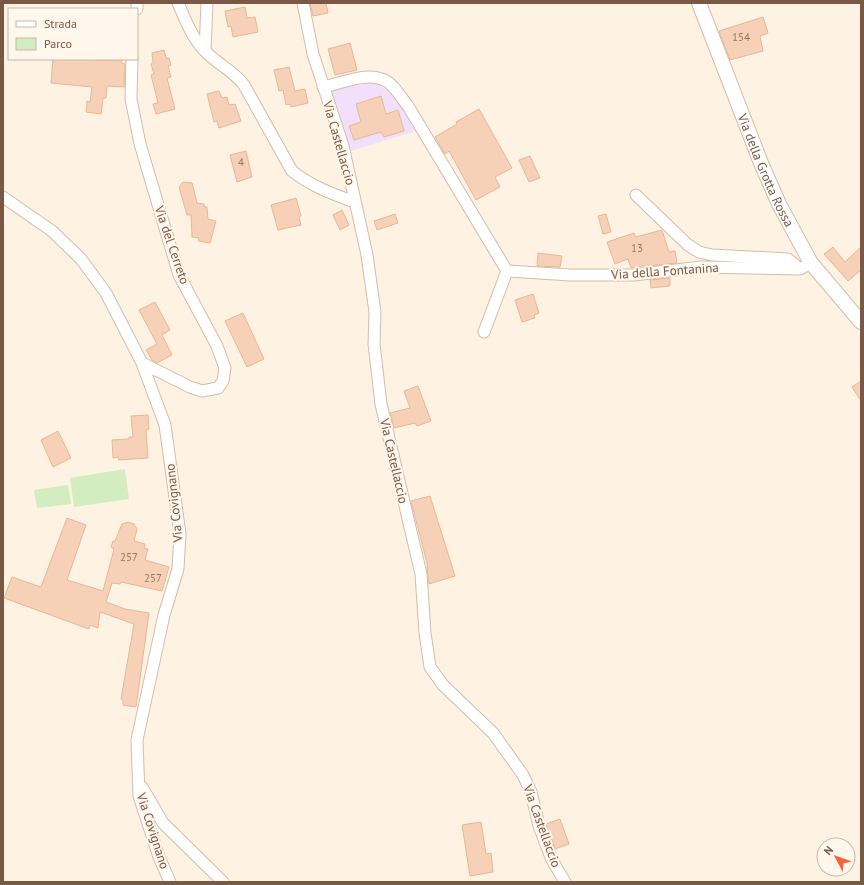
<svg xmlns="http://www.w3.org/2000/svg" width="864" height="885" viewBox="0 0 864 885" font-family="'PT Sans',sans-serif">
	<rect width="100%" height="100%" fill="#fef3e2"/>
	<!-- education -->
	<path fill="#f1dffb" d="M364,80L378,81L390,89L416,131L348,152L329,89Z"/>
	<!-- green -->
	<path fill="#d2edbf" d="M125,469L129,499L74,507L70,478Z
		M68,485L71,504L37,508L34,490Z"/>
	<!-- building -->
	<path fill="#f6d1b7" stroke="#eab696" d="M310,3H326L328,13L313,16Z
		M245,7L247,18L255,17L258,32L233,37L231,26L228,27L225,11Z
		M763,17L768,33L760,36L763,51L730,60L719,31Z
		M350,43L357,70L335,75L328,49Z
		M164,50L166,58H169L171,65L168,66L171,77L167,78L175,109L156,114L153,104L158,103L151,75L154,74L151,64L153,63L152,53Z
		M53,59L122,60L121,63L125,64L124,87L107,86L106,98H103L101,114L86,112L87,101L90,102L92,87L51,83Z
		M289,67L295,91L305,89L308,103L291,107L290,104L286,105L283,90L279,91L274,70Z
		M219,91L222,98L227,97L229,105L235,104L241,121L219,128L217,121L214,122L207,94Z
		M381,96L386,114L398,110L404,131L384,137L381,132L354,140L349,126L361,122L356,104Z
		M479,109L512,168L495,177L500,187L476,200L449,151L445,154L435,137L457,124L456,122Z
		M246,151L252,177L237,182L230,155Z
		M530,156L540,178L529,182L519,160Z
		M183,182L192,183L197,203L204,204V207H207L208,219L216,221L210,243L198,241L199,238L192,237L191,215H187L179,187Z
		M296,198L301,216L299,217L301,225L278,230L271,205Z
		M342,210L349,225L340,230L333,215Z
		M395,214L398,223L377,230L374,221Z
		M606,214L611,232L603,234L598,216Z
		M662,230L669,252L675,251L677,263L649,266V265L631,268L628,259L615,264L607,242L634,233L636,237Z
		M833,247L845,262L861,247V270L848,281L824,254Z
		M538,253L562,256L560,267L537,266Z
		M670,278V286L651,288L650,280Z
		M533,294L539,313L534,315L535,318L522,322L515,300Z
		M155,302L170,330L162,335L172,355L157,363L152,360L146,350L157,344L139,310Z
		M243,313L264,359L247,367L225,321Z
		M861,381V401L852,387Z
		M418,386L431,421L417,426L415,423L394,428L390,413L410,408L404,391Z
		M148,415L149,429L146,430L148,458L119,460L118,457L113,458L112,440L129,439V437H133L131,416Z
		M58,431L71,458L53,467L41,440Z
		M430,496L455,576L429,584L427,567H428L411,501Z
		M67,518L86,525L67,580L103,591L114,549L111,547L113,541H115L122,524L128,522L134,524L137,529L134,541L145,544L144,548L148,549L145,560L169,567L162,591L121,582L120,584L112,583L106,602L125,609L149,613L136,707L123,705V700L121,699L134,624L100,612L98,628L90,625L89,629L4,598L12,577L41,587Z
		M560,819L569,844L555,849L546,824Z
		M481,822L486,854L491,853L493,872L470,876L462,825Z"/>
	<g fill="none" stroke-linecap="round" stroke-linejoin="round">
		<!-- minor casing -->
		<g stroke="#d3bcaa" stroke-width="13">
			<path id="minor" d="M178,3C185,19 192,38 205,51C217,64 234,71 244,85L292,171C311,186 332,194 355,202
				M303,3L313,54L343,146L367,255L375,312L374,344L381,404L421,574L425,633L430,667L443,685L493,733L523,775L531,792L539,826L552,860L565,882
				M137,9V3
				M205,51L207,3
				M132,59L131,99L140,144L179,275L217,346L225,368L223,381L218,388L202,391L190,387L142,363
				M323,87C343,83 369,70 388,82C396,88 402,99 408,106L507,271L484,332
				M636,195L688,245L699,252L712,255L788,259L800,269
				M3,197L52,231L81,259L106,293L142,363L165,425L180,534L178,569L164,615L137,740L139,796L159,857L170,882
				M507,271L570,275H634L701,267L800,269L811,263
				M142,787L163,823L223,882"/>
		</g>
		<!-- tertiary casing -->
		<g stroke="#d3bcaa" stroke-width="16">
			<g id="tertiary">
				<path id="s1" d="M699,3L761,163L779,204L811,263L861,322"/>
			</g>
		</g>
		<!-- minor -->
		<use href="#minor" stroke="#fff" stroke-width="11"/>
		<!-- tertiary -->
		<use href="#tertiary" stroke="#fff" stroke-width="14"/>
	</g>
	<g text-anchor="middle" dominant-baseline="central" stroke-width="4" stroke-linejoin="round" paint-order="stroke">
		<!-- number labels -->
		<g font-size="11" fill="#987662">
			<text x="741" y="37">154</text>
			<text x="241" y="162">4</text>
			<text x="637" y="248">13</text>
			<text x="129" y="557">257</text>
			<text x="153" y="578">257</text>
		</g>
		<!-- street labels -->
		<g font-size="13" fill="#795846" stroke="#fff7eb">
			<text transform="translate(339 143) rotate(74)">Via Castellaccio</text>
			<text stroke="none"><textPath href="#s1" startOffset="180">Via della Grotta Rossa</textPath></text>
			<text transform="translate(172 245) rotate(71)">Via del Cerreto</text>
			<text transform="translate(665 271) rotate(-4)">Via della Fontanina</text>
			<text transform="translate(394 461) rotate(77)">Via Castellaccio</text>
			<text transform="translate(174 503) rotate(-96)">Via Covignano</text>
			<text transform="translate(542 826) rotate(70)">Via Castellaccio</text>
			<text transform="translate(153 831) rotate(72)">Via Covignano</text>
		</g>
	</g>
	<!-- border -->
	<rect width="864" height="885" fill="none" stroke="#795846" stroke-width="8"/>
	<!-- legend -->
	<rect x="8" y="8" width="130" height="52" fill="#fff7eb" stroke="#c9b7a9"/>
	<rect x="16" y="21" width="20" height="6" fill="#ffffff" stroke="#c9b7a9"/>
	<text x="44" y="28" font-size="12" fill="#795846">Strada</text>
	<rect x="16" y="38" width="20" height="12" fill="#d2edbf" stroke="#c9b7a9"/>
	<text x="44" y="48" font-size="12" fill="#795846">Parco</text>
	<!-- north arrow -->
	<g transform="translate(836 857) rotate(311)"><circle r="19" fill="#fff7eb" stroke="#c9b7a9"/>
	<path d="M0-3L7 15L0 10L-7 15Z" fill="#f3653c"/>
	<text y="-6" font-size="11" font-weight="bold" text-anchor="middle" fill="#795846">N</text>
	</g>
</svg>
